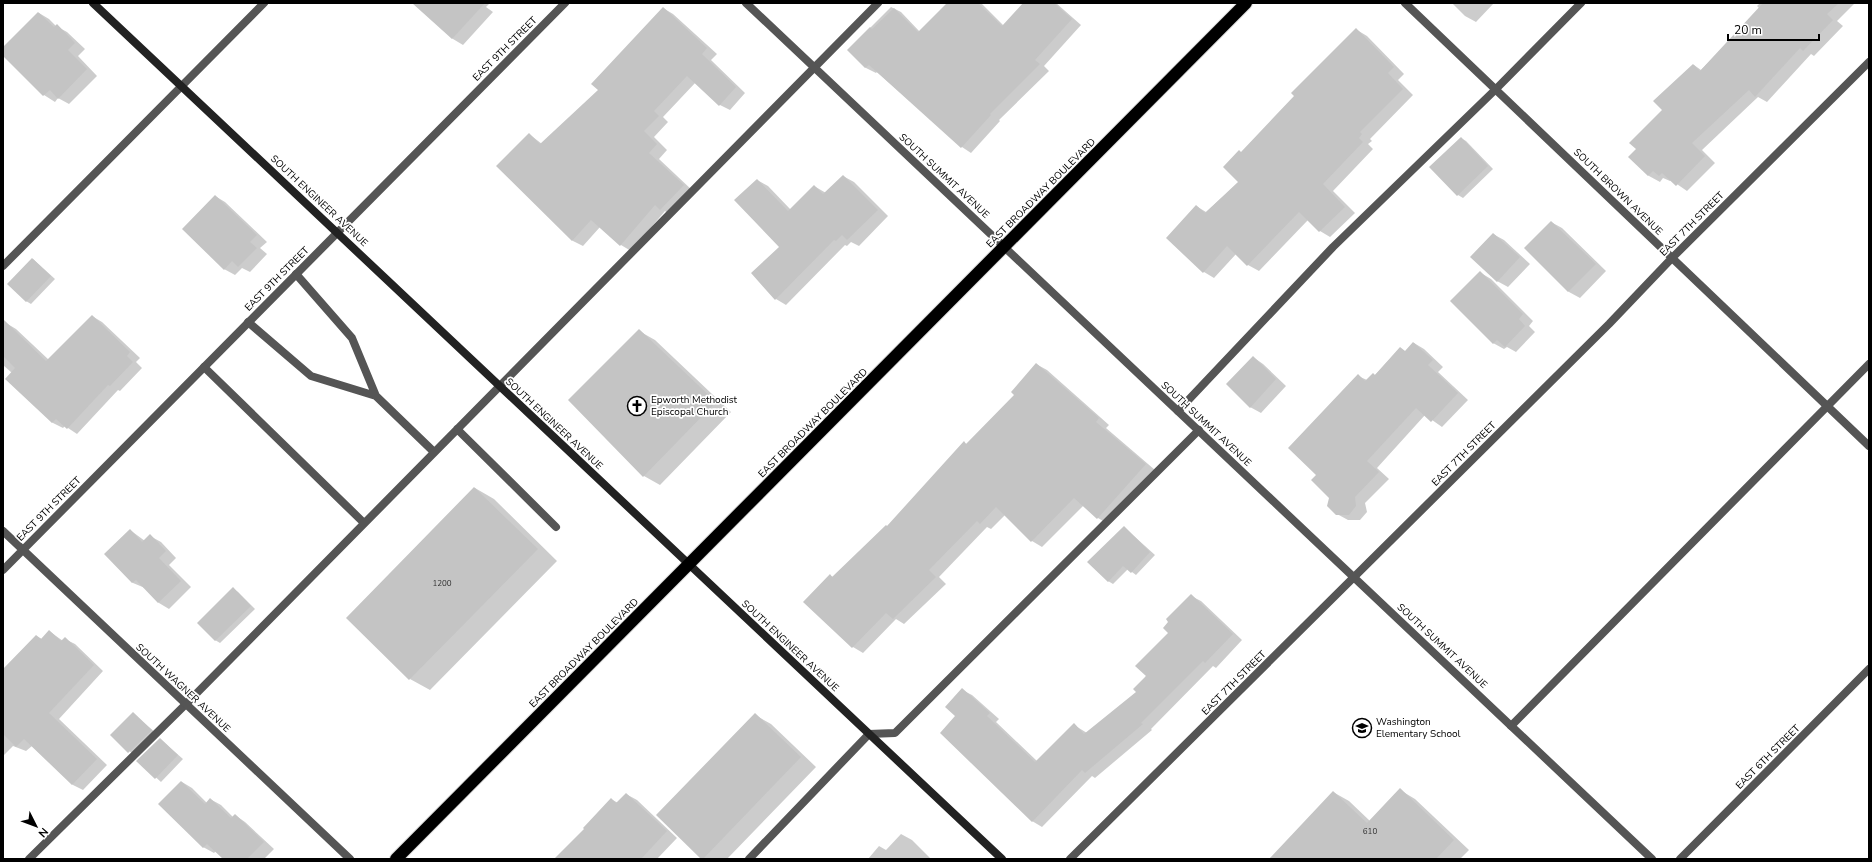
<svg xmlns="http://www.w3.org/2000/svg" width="1872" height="862" viewBox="0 0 1872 862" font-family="'Nunito Sans',sans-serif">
	<rect width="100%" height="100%" fill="#fff"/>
	<!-- shadow -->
	<path fill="#0003" d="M414,3H490L486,7L493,12L463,45L453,39Z
		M949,3H981L1004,26L1024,3H1056L1081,25L1044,66L1049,71L999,120L1000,121L971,153L962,147L877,72L876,73L866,68L848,50L891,7L901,12L920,32Z
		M1452,3H1494L1476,22L1465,16Z
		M1760,3H1855L1837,21L1843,26L1814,56L1811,54L1767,102L1758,97L1702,150L1715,163L1687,191L1671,180L1670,181L1663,178L1660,182L1649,176L1630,157L1638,149L1694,65L1701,70L1760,9L1757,6Z
		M663,8L673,14L717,54L711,60L745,93L730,110L720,105L696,82L663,117L668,122L654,137L667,150L659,159L693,191L670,215L665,211L631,251L621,245L600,227L583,246L573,241L498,166L529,134L542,144L599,90Z
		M39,13L49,19L56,26L67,32L85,49L78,56L97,76L69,104L58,98L55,102L44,95L3,55V48Z
		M1357,30L1367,36L1404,74L1398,80L1413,95L1370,139L1372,141L1368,144L1373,149L1333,191L1355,213L1330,237L1320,231L1308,220L1259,271L1248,265L1237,253L1214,278L1204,272L1196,206L1206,212L1239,182L1242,153Z
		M1461,138L1466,141L1493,169L1463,198L1458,195Z
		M843,176L854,182L888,216L859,246L851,242L847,246L845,245L786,305L776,299L780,247L757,180L768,186L791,210L814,186L826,193Z
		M215,196L225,202L267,242L260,248L267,254L250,272L242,268L235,275L224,269Z
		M1551,222L1562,228L1606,271L1580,298L1569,292L1525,248Z
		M1493,234L1504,240L1530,264L1508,287L1497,281Z
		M33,259L55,279L31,304L26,301Z
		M1481,273L1491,279L1533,321L1529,326L1535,332L1516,352L1507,347L1504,349L1493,343Z
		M92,316L102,322L140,358L136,362L142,368L120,391L118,390L77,434L65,426L63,428L53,423L6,379L12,373L3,365V326L6,323L16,329L49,360Z
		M639,331L655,340L731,412L660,485L644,476L570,400Z
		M1414,343L1424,349L1443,367L1438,372L1468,400L1442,427L1425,415L1377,468L1389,479L1365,503L1367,512L1360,520H1348L1337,514L1330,498L1317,475L1358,376L1367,380L1375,375L1400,348L1406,352Z
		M1253,357L1263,364L1286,386L1261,413L1250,407Z
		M1036,364L1047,370L1109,425L1106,428L1155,470L1108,524L1098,518L1084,505L1042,547L1032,541L1005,515L991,529L987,527L939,577L946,584L904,624L896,619L863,653L853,647L805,602L830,575L833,577L887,527L964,443L967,444L1016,395Z
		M475,488L494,499L557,561L430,690L410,679Z
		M1124,527L1155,555L1136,575L1128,569L1113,584L1108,581Z
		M130,530L145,541L150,536L161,542L176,558L169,565L191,587L169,609L159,603L145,588L133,583L105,554Z
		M233,589L238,592L255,609L220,643L215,640Z
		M1191,596L1201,601L1242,640L1216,668L1213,666L1151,729L1152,730L1095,778L1092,776L1042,827L1032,821L957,716L962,690L972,695L999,719L996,722L1037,761L1074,725L1087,733L1137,692Z
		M49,631L63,641L65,639L75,644L103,671L59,719L107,765L83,790L73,785L32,746L26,751L13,746L3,756V670L36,636L42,639Z
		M133,714L156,733L134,755L111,735Z
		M755,715L771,724L816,767L727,859H702Z
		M160,739L183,759L161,782L138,761Z
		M182,782L192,788L207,803L210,799L221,805L233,817L235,815L245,822L274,849L264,859H227L216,851L214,853L203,847Z
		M1400,790L1415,799L1469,850L1460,859H1270L1333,792L1349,801L1370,821Z
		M626,794L637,800L677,838L657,859H556L586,829L611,799L618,803Z
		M901,834L912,840L931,859H868L879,846L886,850Z"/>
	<!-- building -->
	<path fill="#c4c4c4" d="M412,3H485L452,39Z
		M947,3H978L1002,26L1023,3H1054L1072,19L1035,60L1040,64L990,114L991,115L961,148L869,65L865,68L847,50L870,27L872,29L894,8L918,32Z
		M1763,3H1839L1827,14L1833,20L1803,51L1800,48L1755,97L1749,90L1692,143L1705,156L1676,186L1662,173L1659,176L1653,171L1648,176L1628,157L1636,149L1629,143L1662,110L1653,101L1693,64L1700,71Z
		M663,7L707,48L702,54L736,87L719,106L687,76L654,111L659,116L644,131L657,144L649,153L684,185L660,210L655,205L620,246L591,220L572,241L496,166L529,133L540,144L598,90L591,84Z
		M38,12L54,27L57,24L75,43L68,50L87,69L58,99L50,90L43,96L3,56V47Z
		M1356,28L1394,67L1388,73L1403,89L1360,132L1362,134L1359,138L1363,142L1323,184L1345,207L1319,232L1299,212L1247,266L1227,246L1203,273L1166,238L1196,205L1205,213L1238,182L1223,167L1239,150L1241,152L1294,96L1291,93Z
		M1461,137L1488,166L1457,196L1429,167Z
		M843,175L878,210L847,240L842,235L836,241L834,240L775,300L751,273L779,247L734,200L757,179L788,211L814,185L823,194Z
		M215,195L257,235L250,242L257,248L238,267L232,261L224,270L182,229Z
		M1551,221L1596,264L1568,292L1524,248Z
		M1493,233L1520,257L1497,282L1470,257Z
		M32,258L51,276L26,302L7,284Z
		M1480,271L1523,314L1519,319L1525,326L1505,347L1497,340L1493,344L1450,301Z
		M92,315L130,352L127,356L133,362L110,386L108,385L67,429L56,419L52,423L5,379L15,368L3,356V319L46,361Z
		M639,329L716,402L643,477L568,400Z
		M1413,342L1433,360L1428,365L1458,393L1431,422L1416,408L1367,461L1379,472L1355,497L1356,506L1349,515H1336L1327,506L1329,498L1311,480L1316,475L1288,448L1358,374L1365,381L1373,373L1375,375L1400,347L1405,351Z
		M1253,356L1276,379L1250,408L1226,384Z
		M1036,363L1099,418L1096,422L1146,464L1097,519L1074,498L1031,542L996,507L980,524L977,521L929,570L936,577L893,619L886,613L852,648L803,602L830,574L832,577L886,525L887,526L964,441L966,444L1014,395L1011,392Z
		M474,487L538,549L409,680L346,618Z
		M1124,526L1150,552L1131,573L1123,566L1108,582L1087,562Z
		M130,529L142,542L150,534L166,551L159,558L181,581L158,603L136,580L132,583L104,554Z
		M233,587L251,606L215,641L197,623Z
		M1191,594L1233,634L1205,663L1203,661L1141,723L1143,724L1085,773L1082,770L1032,822L940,733L955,716L945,707L962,688L990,713L987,716L1035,762L1074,723L1084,734L1136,692L1133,689L1146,676L1135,666L1168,633L1163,628L1168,622L1166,619Z
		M49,630L61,641L65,637L94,665L49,713L97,759L72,785L24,739L16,747L3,734V669L36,635L41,639Z
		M133,712L152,730L128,753L110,735Z
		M755,713L801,757L703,859H701L656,815Z
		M160,738L178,755L155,779L136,761Z
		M181,781L205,804L210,798L231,818L235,814L264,842L247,859H223L207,844L203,848L158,804Z
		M1400,788L1454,840L1436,859H1269L1333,791L1367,823Z
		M626,793L667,831L641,859H554L584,829L583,828L611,798L616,803Z"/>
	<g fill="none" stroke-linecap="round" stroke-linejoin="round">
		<!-- highway casing -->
		<g stroke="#dbdbdb" stroke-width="14">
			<path id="highway" d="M396,859L1246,3"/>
		</g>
		<!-- lane -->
		<path stroke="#555" stroke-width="8" d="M3,266L264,3
			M296,274L352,338L376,396L434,452
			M248,322L311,376L376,396
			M204,367L364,523
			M1178,411L1333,247L1496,89L1581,3
			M457,429L556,527
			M1511,726L1869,364
			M29,859L186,704L878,3
			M749,859L869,734L895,733L1199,430"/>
		<!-- street -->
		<path stroke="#555" stroke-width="8" d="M746,3L1652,859
			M1405,3L1869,446
			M3,531L350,859
			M3,570L565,3
			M1070,859L1609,324L1672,258L1869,62
			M1680,859L1869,669"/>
		<!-- secondary -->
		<path stroke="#222" stroke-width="8" d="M93,3L1002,859"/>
		<!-- highway -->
		<use href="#highway" stroke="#000" stroke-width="12"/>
	</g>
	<!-- icons -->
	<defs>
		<g id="church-ring" transform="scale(1)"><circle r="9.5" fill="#fff" stroke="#000" stroke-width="1.5"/><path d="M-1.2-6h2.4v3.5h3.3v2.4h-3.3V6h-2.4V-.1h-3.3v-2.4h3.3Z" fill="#000"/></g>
		<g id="school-ring" transform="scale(1)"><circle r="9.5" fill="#fff" stroke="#000" stroke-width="1.5"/><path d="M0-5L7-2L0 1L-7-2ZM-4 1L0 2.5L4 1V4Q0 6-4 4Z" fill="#000"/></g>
	</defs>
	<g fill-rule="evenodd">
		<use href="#church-ring" x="637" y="406"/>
		<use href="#school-ring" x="1362" y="728"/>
	</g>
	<g text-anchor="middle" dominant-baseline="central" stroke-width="3.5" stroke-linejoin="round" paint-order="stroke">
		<!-- number labels -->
		<g font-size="8" fill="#313131">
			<text x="442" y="583">1200</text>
			<text x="1370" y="831">610</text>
		</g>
		<!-- street labels -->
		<g font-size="10" fill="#000" stroke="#fff">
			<text transform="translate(505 49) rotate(-45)">EAST 9TH STREET</text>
			<text transform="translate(944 176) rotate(43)">SOUTH SUMMIT AVENUE</text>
			<text transform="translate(1618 192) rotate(44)">SOUTH BROWN AVENUE</text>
			<text transform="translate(1041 193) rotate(-45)">EAST BROADWAY BOULEVARD</text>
			<text transform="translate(319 201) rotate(43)">SOUTH ENGINEER AVENUE</text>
			<text transform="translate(1692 224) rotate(-45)">EAST 7TH STREET</text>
			<text transform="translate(277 279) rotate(-45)">EAST 9TH STREET</text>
			<text transform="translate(813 423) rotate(-45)">EAST BROADWAY BOULEVARD</text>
			<text transform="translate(554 424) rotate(43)">SOUTH ENGINEER AVENUE</text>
			<text transform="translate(1206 424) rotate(43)">SOUTH SUMMIT AVENUE</text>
			<text transform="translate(1464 454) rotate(-45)">EAST 7TH STREET</text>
			<text transform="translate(49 509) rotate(-45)">EAST 9TH STREET</text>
			<text transform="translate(790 646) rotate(43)">SOUTH ENGINEER AVENUE</text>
			<text transform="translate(1442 646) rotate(43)">SOUTH SUMMIT AVENUE</text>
			<text transform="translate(584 653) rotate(-45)">EAST BROADWAY BOULEVARD</text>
			<text transform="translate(1234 683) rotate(-45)">EAST 7TH STREET</text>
			<text transform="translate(183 688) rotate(43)">SOUTH WAGNER AVENUE</text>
			<text transform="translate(1768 757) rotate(-45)">EAST 6TH STREET</text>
		</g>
		<!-- poi labels -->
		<g font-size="10" fill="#000" stroke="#fff" text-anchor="start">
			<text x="651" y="400">Epworth Methodist<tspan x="651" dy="12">Episcopal Church</tspan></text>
			<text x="1376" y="722">Washington<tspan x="1376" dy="12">Elementary School</tspan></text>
		</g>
	</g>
	<!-- border -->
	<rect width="1872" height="862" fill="none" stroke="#000000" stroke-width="8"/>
	<!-- north arrow -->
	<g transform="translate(36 826) rotate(132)" stroke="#ffffff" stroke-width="3" paint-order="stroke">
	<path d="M0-3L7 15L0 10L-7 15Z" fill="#000000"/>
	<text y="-6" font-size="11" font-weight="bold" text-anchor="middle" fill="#000000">N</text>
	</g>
	<!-- scale -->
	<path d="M1728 34v6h91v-6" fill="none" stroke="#000000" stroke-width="2"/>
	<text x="1734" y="34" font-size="12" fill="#000000" stroke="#ffffff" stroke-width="3" paint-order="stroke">20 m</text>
</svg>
